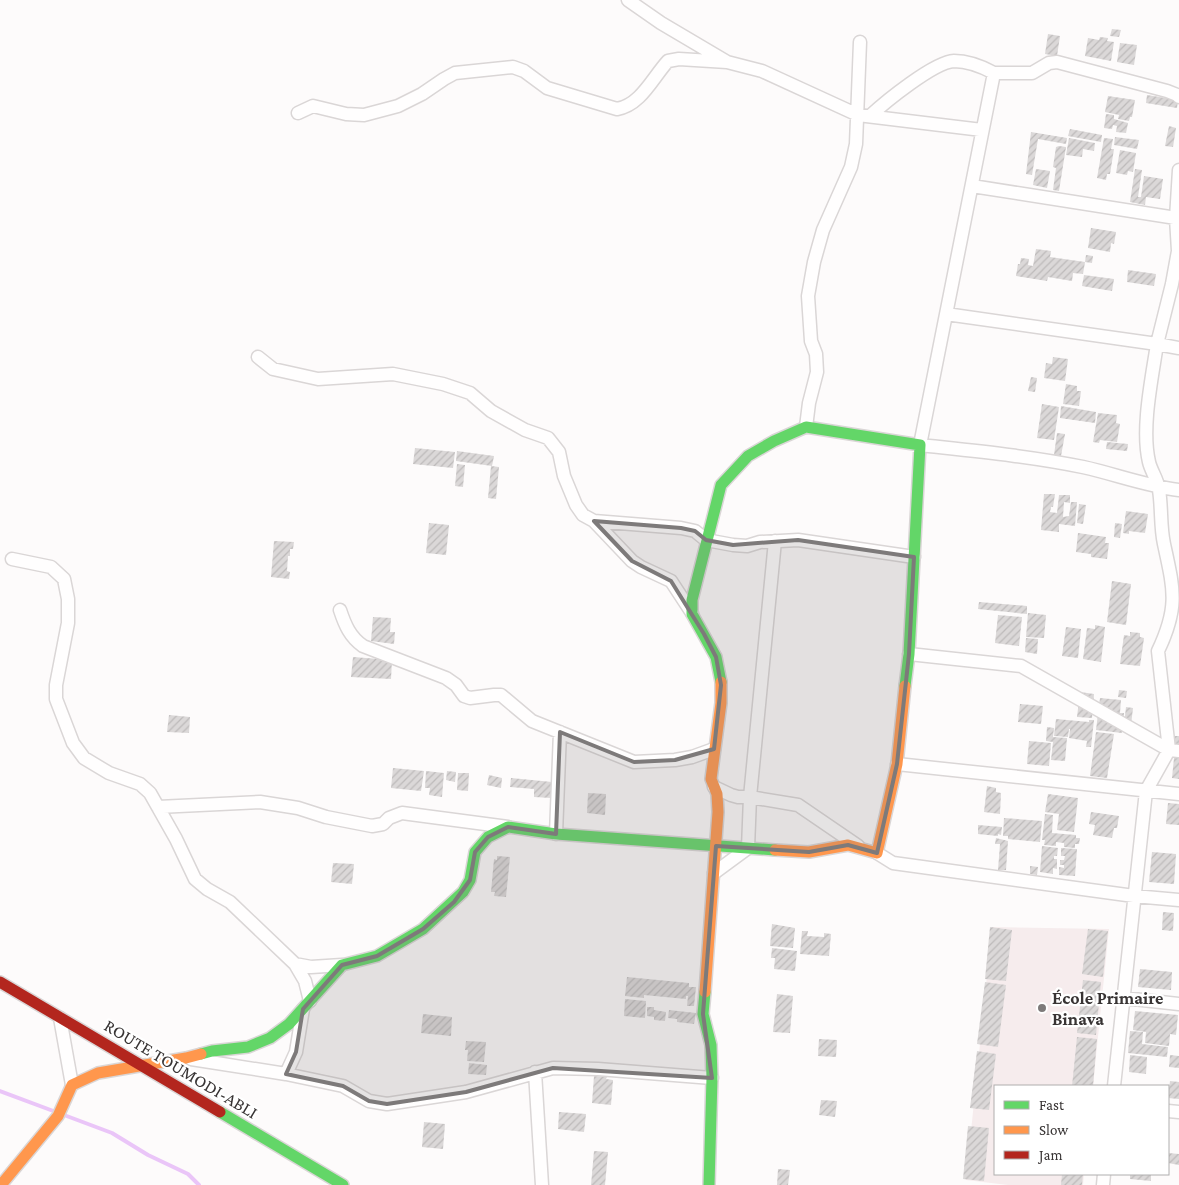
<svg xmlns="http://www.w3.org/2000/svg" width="1179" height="1185" viewBox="0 0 1179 1185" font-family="'Crimson Pro',serif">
	<defs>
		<pattern id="building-hatch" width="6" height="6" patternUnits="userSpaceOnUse" patternTransform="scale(1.25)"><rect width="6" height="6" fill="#dbd8d8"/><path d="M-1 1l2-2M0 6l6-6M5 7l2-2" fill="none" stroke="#bdbaba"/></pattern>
	</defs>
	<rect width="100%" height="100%" fill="#fdfbfb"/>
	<!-- built -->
	<path fill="#f6eced" d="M992,927L1109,929L1093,1086H995V1174H1084L1083,1185H1008L966,1180Z"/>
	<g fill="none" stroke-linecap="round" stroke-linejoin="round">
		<!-- stream -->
		<path stroke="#eac5f8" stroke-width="4" d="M0,1091L56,1112
			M64,1115L112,1133L148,1155L188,1174L199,1185"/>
	</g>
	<!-- building -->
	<path fill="url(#building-hatch)" d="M1112,29L1121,30L1119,37L1110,36Z
		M1048,34L1060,36L1057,56L1045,54Z
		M1100,37L1108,38L1107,41L1114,42L1111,61L1085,56L1088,38L1099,40Z
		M1120,43L1137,45L1134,65L1117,62Z
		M1147,95L1178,100L1177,108L1146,103Z
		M1108,96L1135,100L1132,117H1130L1129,121L1118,119L1119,115L1105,112Z
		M1106,114L1114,115V119L1128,123L1126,133L1116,132L1117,126L1113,125L1112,129L1104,128Z
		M1169,126L1176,128L1173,147L1165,146Z
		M1070,129L1102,135L1101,142L1068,136Z
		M1031,132L1067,138L1066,144L1038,139L1032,175L1026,174Z
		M1115,137L1139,140L1137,149L1114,145Z
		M1069,138L1095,143L1094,151L1083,149L1082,157L1066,155Z
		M1104,138L1113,139L1111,149H1114L1110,174H1107L1106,180L1097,178Z
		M1059,146L1066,147L1059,191L1053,190L1056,168L1053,167L1056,147Z
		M1120,150L1136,153L1133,172L1128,171L1127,175L1116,173Z
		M1036,169L1050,171L1047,188L1033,185Z
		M1135,169L1142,170L1138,197H1141L1144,176L1163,179L1160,199L1146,197L1145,205L1130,202Z
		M1091,228L1116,232L1114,244L1111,243L1110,252L1088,248Z
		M1036,249L1051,251L1050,257L1085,262L1083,274L1073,273L1072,281L1048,277L1047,281L1016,276L1018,264H1020L1021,258L1029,259L1028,265L1033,266Z
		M1086,255L1093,256L1092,263L1085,262Z
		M1128,270L1156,274L1154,286L1127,282Z
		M1084,275L1114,279L1112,291L1082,286Z
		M1053,357L1068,359L1065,381L1044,378L1046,363L1052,364Z
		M1031,377L1037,378L1035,392L1028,391Z
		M1066,384L1077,386V391H1081L1079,406L1063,404Z
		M1042,404L1059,407L1054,440L1037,438Z
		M1061,406L1096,412L1095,423L1060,418Z
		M1098,413L1117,415L1116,423L1120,424L1117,442L1100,440L1099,443L1093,442Z
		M1057,433L1065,434L1061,456L1054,455Z
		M1107,442L1128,444L1127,451L1106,449Z
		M415,448L455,452L453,468L413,464Z
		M457,451L494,456L492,466L456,461Z
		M457,464L465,465L463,487L455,486Z
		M491,466L499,467L496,499L488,498Z
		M1044,494H1055L1053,507H1051L1050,512L1057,513L1059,495H1070V503L1064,502L1063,517L1069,516L1071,502H1077L1075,526L1059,524V532L1041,530Z
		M1079,504L1086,505L1083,524L1077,523Z
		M1126,511L1148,514L1145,533L1129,531V534L1123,533Z
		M429,523L449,525L446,555L426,553Z
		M1115,523L1122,524L1120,538L1114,537Z
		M1078,533L1106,537L1105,543H1109L1107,559L1091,557V554L1076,552Z
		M274,541L294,542L293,549H290V556H288L287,571L290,572L289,579L271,577Z
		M1112,581L1131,584L1126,625L1107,622Z
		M979,602L1027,606V614L978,609Z
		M1028,613L1046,615L1044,638L1026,637Z
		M998,615L1022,617L1019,646L995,643Z
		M373,617L391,618L390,632H395L394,644L371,641Z
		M1095,625L1105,627L1101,662L1083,659L1087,628L1095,629Z
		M1066,627L1081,629L1078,658L1062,656Z
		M1130,632L1140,633V637L1144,638L1140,666L1120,664L1124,635L1130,636Z
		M1026,638L1038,639L1037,654L1025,652Z
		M353,657L392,660L391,679L351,677Z
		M1119,690L1127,691L1126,698L1118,697Z
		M1080,692L1094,694L1092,718L1077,717Z
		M1100,698L1121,700L1120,713H1124L1122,733L1096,730Z
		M1020,704L1043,706L1041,724L1018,722Z
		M1126,707L1133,708L1131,725H1124Z
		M169,715L190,717L189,733L167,732Z
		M1056,719L1089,722V720H1094L1091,747H1086L1087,741L1069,738L1070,729H1069L1068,737L1054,736Z
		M1047,727L1054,728L1053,737L1067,738L1065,761L1051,760L1053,742L1046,741Z
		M1096,732L1114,734L1107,778L1090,776Z
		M1174,736H1179V746L1173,745Z
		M1029,741L1051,743L1049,766L1027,764Z
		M1174,758H1179V779L1172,778Z
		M393,768L424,771L421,791L391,788Z
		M426,771L444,773L442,797L429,795L430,788H425Z
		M447,771L456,772L455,782L446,780Z
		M458,773H469L468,791L457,790Z
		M489,775L502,778L501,788L487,785Z
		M511,778L552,782L551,798L534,797V789L510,787Z
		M987,786L996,788V792L1001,793L1000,814L984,812Z
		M588,793L606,794L605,815L587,813Z
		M1048,794L1078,798L1074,832L1057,830L1059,814L1045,812Z
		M1168,803L1179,804V825L1166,824Z
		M1091,812L1119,816L1117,828H1114L1112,838L1093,835L1095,825L1089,824Z
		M1045,814L1053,815L1052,833L1076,835V838H1080L1079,844H1075V848L1064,847V843L1056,842V846L1044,845L1045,840H1042Z
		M1004,818L1042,821L1040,842L1008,839V836H1003Z
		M978,825L1002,827L1001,835L998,834V836L978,834Z
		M996,838L1008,841L1006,870H998L1000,844H995Z
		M1042,846L1058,848L1057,856H1054V859H1057V869L1053,868V874L1040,872Z
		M1061,848L1077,849L1075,876L1059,875V867L1064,868V865H1060V860H1064L1065,856H1061Z
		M1152,852L1176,854L1174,884L1149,882Z
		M497,856L510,857L506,897L494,896L495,892H491L494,859L497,860Z
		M333,863L354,864L352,884L331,882Z
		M1030,866L1038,867L1037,875L1030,874Z
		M1163,912L1174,913L1173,931L1162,930Z
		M772,924L795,928L793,948L770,946Z
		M990,927L1012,930L1006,981L985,979Z
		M1088,929L1108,931L1103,977L1082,974Z
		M802,931H808L807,936L824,937V933L831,934L829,956L800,954Z
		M772,948L797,951L795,971L774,969L775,958H771Z
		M1140,969L1172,972L1171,990L1138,987Z
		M627,977L689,983V987H696L694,1006H687L688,996H686V999L644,995V998L625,996Z
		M1083,980L1101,982L1096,1035L1077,1033Z
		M985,982L1006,985L998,1047L977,1044Z
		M777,994L793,996L790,1033L773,1032Z
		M625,999L646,1001L645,1018L624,1016Z
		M647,1007H654V1010L666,1012L665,1021L654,1020V1017L647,1016Z
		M669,1010L696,1013L694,1024L677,1022V1019L668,1018Z
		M1135,1011L1178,1015L1176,1035L1170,1034L1169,1046L1145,1043L1146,1032L1133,1030Z
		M423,1014L452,1017L451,1036L421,1033Z
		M1130,1031L1143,1032L1142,1044L1168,1047L1167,1057L1128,1053Z
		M1077,1037L1097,1039L1093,1086H1072Z
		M819,1039L837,1040L836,1057L818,1056Z
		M466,1041L486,1042L484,1062L467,1061L468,1050H465Z
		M977,1051L996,1054L989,1110L970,1108Z
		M1130,1055L1147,1057L1146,1074L1129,1072Z
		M1170,1055L1179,1056V1068L1169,1067Z
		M469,1063L487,1065L486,1075L468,1074Z
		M594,1076L607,1077L606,1079L613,1080L611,1105L592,1103Z
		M1170,1081L1179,1082V1099L1168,1098Z
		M821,1100L837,1101L835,1117L819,1115Z
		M559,1112L586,1114L584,1132L558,1129Z
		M424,1122L445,1124L443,1149L422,1147Z
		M968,1126L989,1128L984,1181L963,1179Z
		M594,1151L608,1152L605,1185H591Z
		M1168,1153L1179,1154V1165L1168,1163Z
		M778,1169L790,1170L788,1185H777Z
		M1062,1174H1083L1082,1185H1061Z
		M1130,1174H1151V1181L1130,1179Z"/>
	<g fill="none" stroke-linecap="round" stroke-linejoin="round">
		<!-- street casing -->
		<g stroke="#dad6d6" stroke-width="15">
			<path id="street" d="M628,0L661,23L727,62L762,71L858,115L982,130
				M1179,97L1177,95L1167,91L1057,62L1049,63L1032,73H994L920,445C975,451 1029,456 1083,467C1115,474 1146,486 1179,490
				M298,113L313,106L346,114L364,115L398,106L422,94L444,79L455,73L513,67L524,71L547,88L617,109C641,105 653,77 668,61L679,59L727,62
				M870,116C885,102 934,62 954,61C968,61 981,66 994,73
				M972,186L1176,218
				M946,314L1157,344L1172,284L1178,251L1176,218L1179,170
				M258,357L273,369L318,379L393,374L443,384L470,393L491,411L525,430L548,438L559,452L564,476L576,505L583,515L594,521L681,528L695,531L706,540L733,545L747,546L760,542L798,540L914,557
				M806,427L809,403L817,372L816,354L811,341L808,296L814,262L823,230L851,167L856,144L860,42
				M594,521L632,561L641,567L671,581L692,613
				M12,559L51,567L64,579L68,599V623L56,685V699L73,743L84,758L109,773L140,784L150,793L176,839L195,879L207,889L230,902L295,964L311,967L342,965
				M340,610C345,625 350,637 363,646L446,678L456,685L464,696L470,698L494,695H501L532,721L634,762L675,760L692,757L714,749
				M909,654L1021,666L1169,750L1179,751
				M897,764L1179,794
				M714,787L731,795L738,797H750L798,805L858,846
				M158,807L260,802L298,808L326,817L372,826L383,824L389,818L402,813L508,827
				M556,834L560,732
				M877,853L893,863L1134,896L1179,900
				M714,873L748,848L750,797L775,541
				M295,964L305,981L310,1001
				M1124,998L1179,1004
				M60,1018L72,1085
				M191,1059L286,1074L343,1086L369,1101L387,1104L466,1092L553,1068L598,1069L712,1078
				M535,1072L542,1185
				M286,1074L296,1052L303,1009
				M1114,1086L1146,791L1169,750L1158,651C1179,607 1174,590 1164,544C1160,526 1162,508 1159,490C1158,480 1151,471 1149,462C1141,428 1152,378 1157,344L1179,348
				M1168,1111L1179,1112
				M1103,1185L1104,1174"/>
		</g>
		<!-- fast casing -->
		<g stroke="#dad6d6" stroke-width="14">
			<path id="fast" d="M721,682L716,657L692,614V600L721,485L748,456L774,441L806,427L920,445L909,654L905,686
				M705,992L703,1014L711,1045L712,1078L709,1185
				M201,1054L212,1051L248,1047L270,1038L289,1024L342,965L377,956L423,929L463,892L470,880L475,852L488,837L508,827L556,834L775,850
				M220,1112L343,1185"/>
		</g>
		<!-- slow casing -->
		<g stroke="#dad6d6" stroke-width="14">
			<path id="slow" d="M775,850L809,852L848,845L877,853L897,764L905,686
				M705,992L718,812L717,794L711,779L721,703V682
				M1,1185L58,1116L72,1085L98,1073L186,1058L201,1054"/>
		</g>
		<!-- jam casing -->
		<g stroke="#dad6d6" stroke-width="14">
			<path id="jam" d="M0,982L220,1112"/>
		</g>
		<!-- street -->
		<use href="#street" stroke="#fffefe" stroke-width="12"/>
		<!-- fast -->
		<use href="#fast" stroke="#63d668" stroke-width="11"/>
		<!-- slow -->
		<use href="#slow" stroke="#ff974d" stroke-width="11"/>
		<!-- jam -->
		<use href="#jam" stroke="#b3261e" stroke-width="11"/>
	</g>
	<!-- marked area -->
	<path fill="#7d7a7a" fill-opacity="0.2" stroke="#7d7a7a" stroke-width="4" stroke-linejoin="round" d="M594,521L681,528L695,531L706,540L733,545L798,540L914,557L909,654L897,764L877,853L848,845L809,852L716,846L703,1014L712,1078L553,1068L466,1092L387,1104L369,1101L343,1086L286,1074L296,1052L303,1009L342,965L377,956L423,929L454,902L470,880L475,852L488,837L508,827L556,834L560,732L634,762L675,760L714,749L721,685L716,657L704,634L671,581L632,561Z"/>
	<!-- markers -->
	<circle fill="#7d7a7a" stroke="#fff" stroke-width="2" cx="1042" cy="1008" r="5"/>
	<g text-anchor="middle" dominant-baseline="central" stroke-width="4.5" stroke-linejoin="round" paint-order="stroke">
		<!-- poi labels -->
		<g font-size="18" font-weight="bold" fill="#383434" stroke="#fff" text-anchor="start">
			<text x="1052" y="998">École Primaire<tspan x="1052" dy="21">Binava</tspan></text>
		</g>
		<!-- street labels -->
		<g font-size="18" fill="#383434" stroke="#fff">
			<text transform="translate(181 1069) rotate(31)">ROUTE TOUMODI-ABLI</text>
		</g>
	</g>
	<!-- legend -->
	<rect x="994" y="1085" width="175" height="90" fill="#ffffff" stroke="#afaeae"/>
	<rect x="1004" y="1101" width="25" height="8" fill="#63d668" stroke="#afaeae"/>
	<text x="1039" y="1110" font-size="15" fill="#383434">Fast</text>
	<rect x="1004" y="1126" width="25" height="8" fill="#ff974d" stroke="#afaeae"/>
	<text x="1039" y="1135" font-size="15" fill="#383434">Slow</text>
	<rect x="1004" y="1151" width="25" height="8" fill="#b3261e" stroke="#afaeae"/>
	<text x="1039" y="1160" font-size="15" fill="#383434">Jam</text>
</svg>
